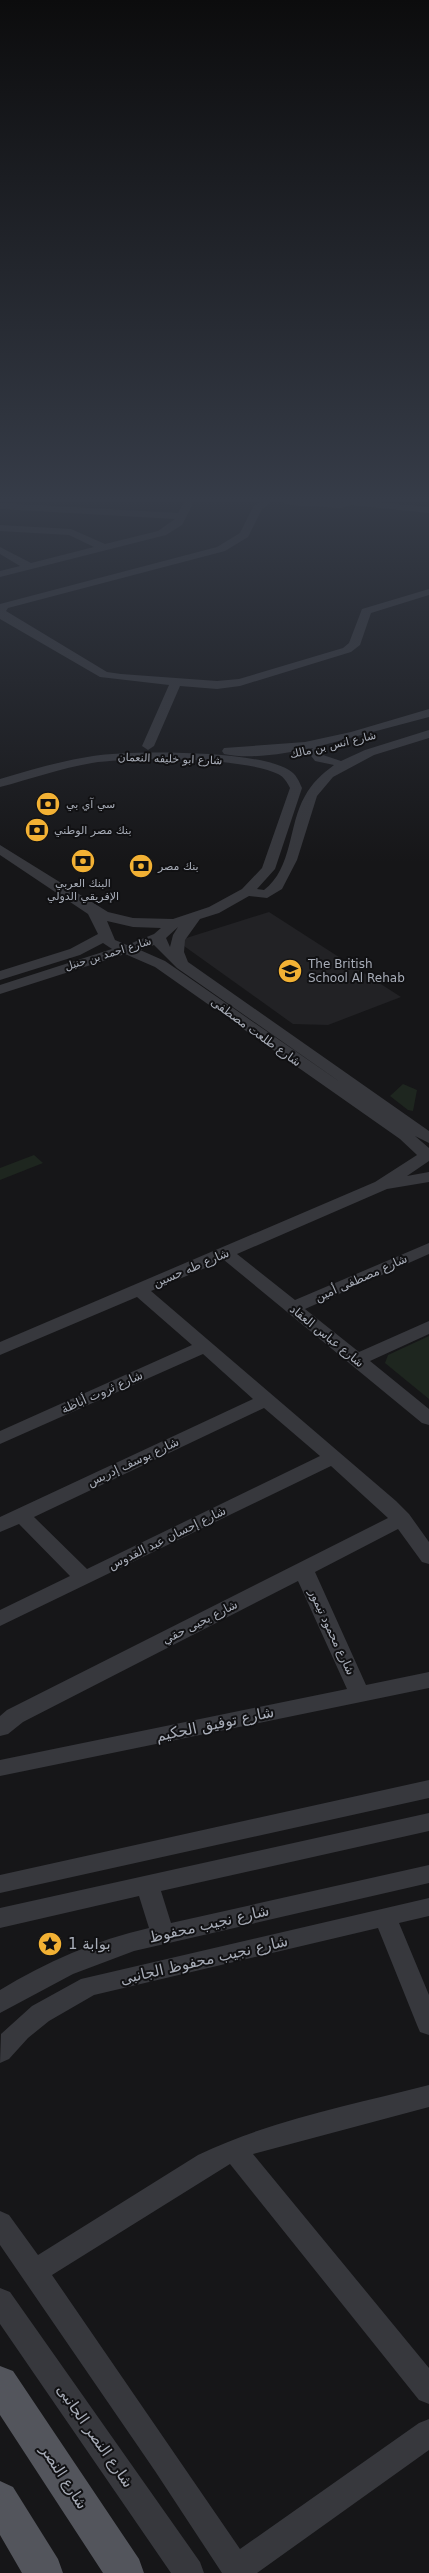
<svg xmlns="http://www.w3.org/2000/svg" width="429" height="2573" viewBox="0 0 429 2573" font-family="'DejaVu Sans','Noto Naskh Arabic',sans-serif">
	<rect width="100%" height="100%" fill="#161618"/>
	<!-- built -->
	<path fill="#222225" d="M269,912L401,997L328,1025L293,1024L177,941Z"/>
	<!-- green -->
	<path fill="#1e261f" d="M403,1084L417,1090L413,1111L408,1110L390,1096Z
		M34,1155L43,1163L0,1180V1168Z
		M429,1336V1399L385,1363L388,1355Z"/>
	<g fill="none" stroke-linecap="round" stroke-linejoin="round">
		<!-- minor -->
		<path fill="#37383d" fill-rule="evenodd" d="M184,502H194L182,525L166,535L0,577V571L20,566L0,554V547L31,563L94,547L69,535L0,531V525L71,529L105,544L158,531L175,519L0,509V503L178,513Z
			M260,502H272L262,509L248,537L225,551L8,608L6,611L107,672L121,674L217,681L239,679L343,648L349,643L362,609L429,589V595L371,613L360,645L351,652L240,686L217,689L180,686L154,746L148,750L142,746L169,685L100,677L0,619V604L217,547L240,533L253,507Z
			M284,502H376L429,507V513L351,505L341,508L289,505Z
			M429,709V717L316,747L320,748L323,755L341,761L365,750L429,730V738L374,755L333,777L317,796L297,860L282,889L267,898L249,896L219,913L200,919L185,940L184,952L188,962L429,1131V1143L415,1136L429,1148V1161L407,1176L429,1172V1182L387,1189L237,1254L295,1300L429,1243V1254L305,1309L359,1352L429,1321V1334L370,1361L429,1409V1425L422,1423L224,1260L151,1291L396,1501L409,1514L429,1542V1564L422,1562L398,1529L315,1572L366,1685L429,1672V1688L0,1776V1760L347,1689L298,1581L23,1722L8,1734L0,1736V1716L7,1710L388,1518L331,1466L0,1626V1610L70,1576L19,1524L0,1532V1517L253,1399L203,1354L0,1444V1431L192,1345L137,1297L0,1355V1342L375,1182L417,1155L400,1139L155,967L125,954L0,994V985L112,949L103,943L80,955L0,980V971L70,949L98,934L88,914L0,855V845L108,912L133,918L173,919L209,907L242,889L262,868L290,788C287,782 284,777 278,774C243,757 132,757 92,763C61,768 31,779 0,787V779C30,770 61,761 93,756C131,750 258,750 289,770C296,774 299,781 302,788L275,869L257,889L264,890C293,868 288,825 305,796C312,783 322,774 334,765L315,761L309,753L313,748C287,753 251,760 224,754L222,751L224,748L305,742L351,732ZM107,921L133,927L161,928L154,934L127,945L115,940ZM178,927L173,935L170,947L166,938ZM154,945L177,968L343,1084L165,961L140,950ZM264,1408L320,1456L87,1569L34,1517Z
			M429,1780V1798L0,1893V1875Z
			M429,1813V1831L161,1891L171,1923L429,1865V1883L134,1951L73,1974L0,2013V1990C46,1962 96,1940 149,1928L139,1896L0,1928V1908Z
			M429,1898V1916L399,1923L429,1995V2035L420,2032L417,2025L378,1928L94,1995L49,2021L28,2038L9,2059L0,2063L1,2034L32,2006L81,1979Z
			M429,2085V2107L253,2154L429,2368V2404L419,2400L230,2164L52,2275L240,2549L419,2423L429,2419V2450L257,2573H222L155,2471L0,2245V2211L9,2215L38,2255L198,2155C271,2120 351,2105 429,2085Z
			M0,2288L10,2292L200,2562L204,2573H171L0,2324Z"/>
		<!-- major -->
		<path fill="#53555c" fill-rule="evenodd" d="M0,2366L13,2371L139,2559L144,2573H103L0,2415Z
			M0,2481L13,2487L58,2559L63,2573H22L0,2535Z"/>
	</g>
	<!-- sky -->
	<linearGradient id="sky" x2="0" y2="1"><stop stop-color="#0c0c0d"/><stop offset="0.58" stop-color="#363c48"/><stop offset="1" stop-color="#363c48" stop-opacity="0"/></linearGradient>
	<rect width="429" height="862" fill="url(#sky)"/>
	<!-- icons -->
	<defs>
		<g id="bank-disc" transform="scale(1.25)"><circle r="9.5" fill="#f2b134" stroke="#111113"/><path d="M-6-4H6V4H-6ZM0-2.3a2.3 2.3 0 1 0 0 4.6a2.3 2.3 0 1 0 0-4.6Z" fill="#111"/></g>
		<g id="school-disc" transform="scale(1.25)"><circle r="9.5" fill="#f2b134" stroke="#111113"/><path d="M0-5L7-2L0 1L-7-2ZM-4 1L0 2.5L4 1V4Q0 6-4 4Z" fill="#111"/></g>
		<g id="sight-disc" transform="scale(1.25)"><circle r="9.5" fill="#f2b134" stroke="#111113"/><path d="M0-6L1.8-2.2L6-1.7L2.9 1.2L3.7 5.4L0 3.3L-3.7 5.4L-2.9 1.2L-6-1.7L-1.8-2.2Z" fill="#111"/></g>
	</defs>
	<g fill-rule="evenodd">
		<use href="#bank-disc" x="48" y="804"/>
		<use href="#bank-disc" x="37" y="830"/>
		<use href="#bank-disc" x="83" y="861"/>
		<use href="#bank-disc" x="141" y="866"/>
		<use href="#school-disc" x="290" y="971"/>
		<use href="#sight-disc" x="50" y="1944"/>
	</g>
	<g text-anchor="middle" dominant-baseline="central" stroke-width="4" stroke-linejoin="round" paint-order="stroke">
		<!-- far-street labels -->
		<g font-size="11" fill="#a8adb8" stroke="#111113">
			<text transform="translate(333 745) rotate(-13)">شارع انس بن مالك</text>
			<text transform="translate(170 759) rotate(2)">شارع ابو خليفه النعمان</text>
			<text transform="translate(108 954) rotate(-17)">شارع احمد بن حنبل</text>
		</g>
		<!-- far-poi labels -->
		<g font-size="11" fill="#a8adb8" stroke="#111113" text-anchor="start">
			<text x="66" y="804">سي آي بي</text>
			<text x="54" y="830">بنك مصر الوطني</text>
			<text x="158" y="866">بنك مصر</text>
			<text x="83" y="883" text-anchor="middle">البنك العربي<tspan x="83" dy="13">الإفريقي الدولي</tspan></text>
		</g>
		<!-- poi labels -->
		<g font-size="12" fill="#a8adb8" stroke="#111113" text-anchor="start">
			<text x="308" y="964">The British<tspan x="308" dy="14">School Al Rehab</tspan></text>
		</g>
		<!-- street labels -->
		<g font-size="12" fill="#a8adb8" stroke="#111113">
			<text transform="translate(256 1032) rotate(36)">شارع طلعت مصطفى</text>
			<text transform="translate(191 1268) rotate(-23)">شارع طه حسين</text>
			<text transform="translate(361 1278) rotate(-24)">شارع مصطفى أمين</text>
			<text transform="translate(327 1336) rotate(39)">شارع عباس العقاد</text>
			<text transform="translate(102 1392) rotate(-24)">شارع ثروت أباظة</text>
			<text transform="translate(133 1462) rotate(-25)">شارع يوسف إدريس</text>
			<text transform="translate(167 1538) rotate(-26)">شارع إحسان عبد القدوس</text>
			<text transform="translate(200 1622) rotate(-27)">شارع يحيى حقي</text>
			<text transform="translate(332 1632) rotate(65)">شارع محمود تيمور</text>
		</g>
		<!-- near-street labels -->
		<g font-size="15" fill="#a8adb8" stroke="#111113">
			<text transform="translate(215 1724) rotate(-12)">شارع توفيق الحكيم</text>
			<text transform="translate(209 1924) rotate(-13)">شارع نجيب محفوظ</text>
			<text transform="translate(204 1960) rotate(-13)">شارع نجيب محفوظ الجانبى</text>
			<text transform="translate(95 2436) rotate(55)">شارع النصر الجانبى</text>
			<text transform="translate(64 2477) rotate(57)">شارع النصر</text>
		</g>
		<!-- near-poi labels -->
		<g font-size="15" fill="#a8adb8" stroke="#111113" text-anchor="start">
			<text x="68" y="1944">بوابة 1</text>
		</g>
	</g>
</svg>
